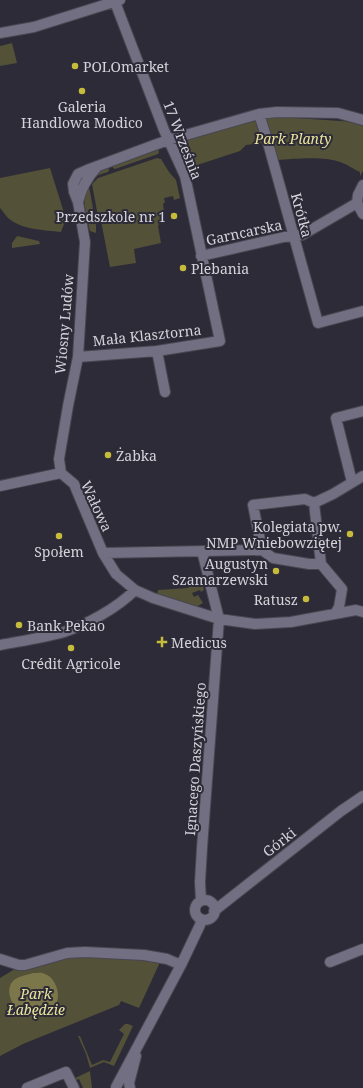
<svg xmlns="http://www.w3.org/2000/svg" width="363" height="1088" viewBox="0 0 363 1088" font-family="'Noto Serif',serif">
	<rect width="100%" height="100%" fill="#2d2b37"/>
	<!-- green -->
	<path fill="#535137" d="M12,43L17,63L0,66V46Z
		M255,117L279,118L280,117L356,122L363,126V171L360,176V172C353,169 347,164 340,162C323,156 295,159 277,160L272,142L246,145L240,151L188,168L179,145L184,142L183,140Z
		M158,149L159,152L158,154L115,169L113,168L112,165Z
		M157,158L161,159L169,172L176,180L180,198L174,200L173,196L164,198L165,202L163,204L165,221L160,222L158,226L161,243L134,249L136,263L110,267L101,221L99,222L92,184L98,178Z
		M108,167L109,170L108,172C99,175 92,176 89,186L96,225V233L90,231C84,204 75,181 108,167Z
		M50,168L66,219L61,232C44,230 22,230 8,218C5,215 3,211 0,208V178Z
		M17,236L39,241L40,244L12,248V243Z
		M196,576L199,579L200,586L203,585L204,590L201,592L200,590L192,593L194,597L198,595L203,603L196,607L157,595L158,590L188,588Z
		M68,956L161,960L139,1008L121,1001L119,1005L23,1044L0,1056V978L18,967Z
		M125,1024H128L133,1026L114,1066L104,1062L90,1068L86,1054L78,1036H80L92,1065L103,1060L110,1062L124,1034L119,1030Z
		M90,1071L92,1088H83L79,1079L74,1081L73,1079Z"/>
	<!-- water -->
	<path fill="#7b774b" d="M33,973C37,973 42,972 45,974C56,978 62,996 55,1006C50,1012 39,1013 32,1013C28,1013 23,1012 20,1010C11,1006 5,989 13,981C18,976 27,975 33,973Z"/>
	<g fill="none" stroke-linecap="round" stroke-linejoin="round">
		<!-- minor casing -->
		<g stroke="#484651" stroke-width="12">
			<path id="minor" d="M0,33L34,27L120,0
				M259,114L266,136L318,323L363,311
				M78,202C82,187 87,178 97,167
				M357,203L363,214
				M201,256L284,237L302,235L357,203L358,195L363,185
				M157,351L165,392
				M78,357L157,351L220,341L185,176L164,130L115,2
				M61,473L59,459L68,406L78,357L85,242L78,202L74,192L73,184L78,174L87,170L168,140L259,114L277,112L338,113L363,120
				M61,473L74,484L103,553L116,574L135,590L153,598L219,619L255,624L291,622L356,610L363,612
				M352,482L336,418L363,411
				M0,486L61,473
				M314,503L321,564
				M262,550L253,505L305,499L314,503L333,494L363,476
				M103,553L262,550L273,558L309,564H321
				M321,564L342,589L339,607L335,614
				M0,645C21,641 43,638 64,632C88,624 117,608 135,590
				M195 910a10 10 0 1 1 20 0a10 10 0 1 1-20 0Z
				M201,901L200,882L202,848L219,619L202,551
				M214,911L341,811L363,796
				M0,959L19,965H25L67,953L85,952L144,955L167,959L181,965
				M330,962L363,949
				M116,1087L181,965L200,925L201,919
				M27,1088L66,1072L74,1088
				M130,1088L129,1083L136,1056"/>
		</g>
		<!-- minor -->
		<use href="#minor" stroke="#716f81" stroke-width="10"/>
	</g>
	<!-- markers -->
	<g fill="#c7bb3b" stroke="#2d2b37" stroke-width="1.5">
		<circle cx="75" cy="66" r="4"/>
		<circle cx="82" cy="91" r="4"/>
		<circle cx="174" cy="216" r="4"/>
		<circle cx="183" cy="268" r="4"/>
		<circle cx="108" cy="455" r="4"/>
		<circle cx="350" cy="534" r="4"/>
		<circle cx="59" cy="536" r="4"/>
		<circle cx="276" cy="571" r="4"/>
		<circle cx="306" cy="599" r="4"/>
		<circle cx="19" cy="625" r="4"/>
		<path d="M160 636h4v4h4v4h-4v4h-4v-4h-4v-4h4z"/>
		<circle cx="71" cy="648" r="4"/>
	</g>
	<g text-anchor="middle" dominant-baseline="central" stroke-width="4" stroke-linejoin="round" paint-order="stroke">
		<!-- poi labels -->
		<g font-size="14" fill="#d4d3db" stroke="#2d2b37" text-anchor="start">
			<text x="83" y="66">POLOmarket</text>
			<text x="82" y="106" text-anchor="middle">Galeria<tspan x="82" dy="16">Handlowa Modico</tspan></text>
			<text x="166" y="216" text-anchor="end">Przedszkole nr 1</text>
			<text x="191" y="268">Plebania</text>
			<text x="116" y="455">Żabka</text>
			<text x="342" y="526" text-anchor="end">Kolegiata pw.<tspan x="342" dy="16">NMP Wniebowziętej</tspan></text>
			<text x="59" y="551" text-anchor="middle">Społem</text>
			<text x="268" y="563" text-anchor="end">Augustyn<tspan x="268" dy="16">Szamarzewski</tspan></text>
			<text x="298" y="599" text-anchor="end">Ratusz</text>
			<text x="27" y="625">Bank Pekao</text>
			<text x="171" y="642">Medicus</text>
			<text x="71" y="663" text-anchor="middle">Crédit Agricole</text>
		</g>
		<!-- park labels -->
		<g font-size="14" font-style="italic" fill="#ebe59c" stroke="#2d2b37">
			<text x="293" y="138">Park Planty</text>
			<text x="36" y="993">Park<tspan x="36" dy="16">Łabędzie</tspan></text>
		</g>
		<!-- street labels -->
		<g font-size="14" fill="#d4d3db" stroke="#2d2b37">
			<text transform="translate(183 140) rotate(69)">17 Września</text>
			<text transform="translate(302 215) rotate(75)">Krótka</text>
			<text transform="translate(244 232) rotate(-12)">Garncarska</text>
			<text transform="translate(64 324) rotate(-85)">Wiosny Ludów</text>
			<text transform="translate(147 335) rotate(-6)">Mała Klasztorna</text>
			<text transform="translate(97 506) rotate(65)">Wałowa</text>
			<text transform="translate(195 759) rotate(-86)">Ignacego Daszyńskiego</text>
			<text transform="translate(279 842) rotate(-38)">Górki</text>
		</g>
	</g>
</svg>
